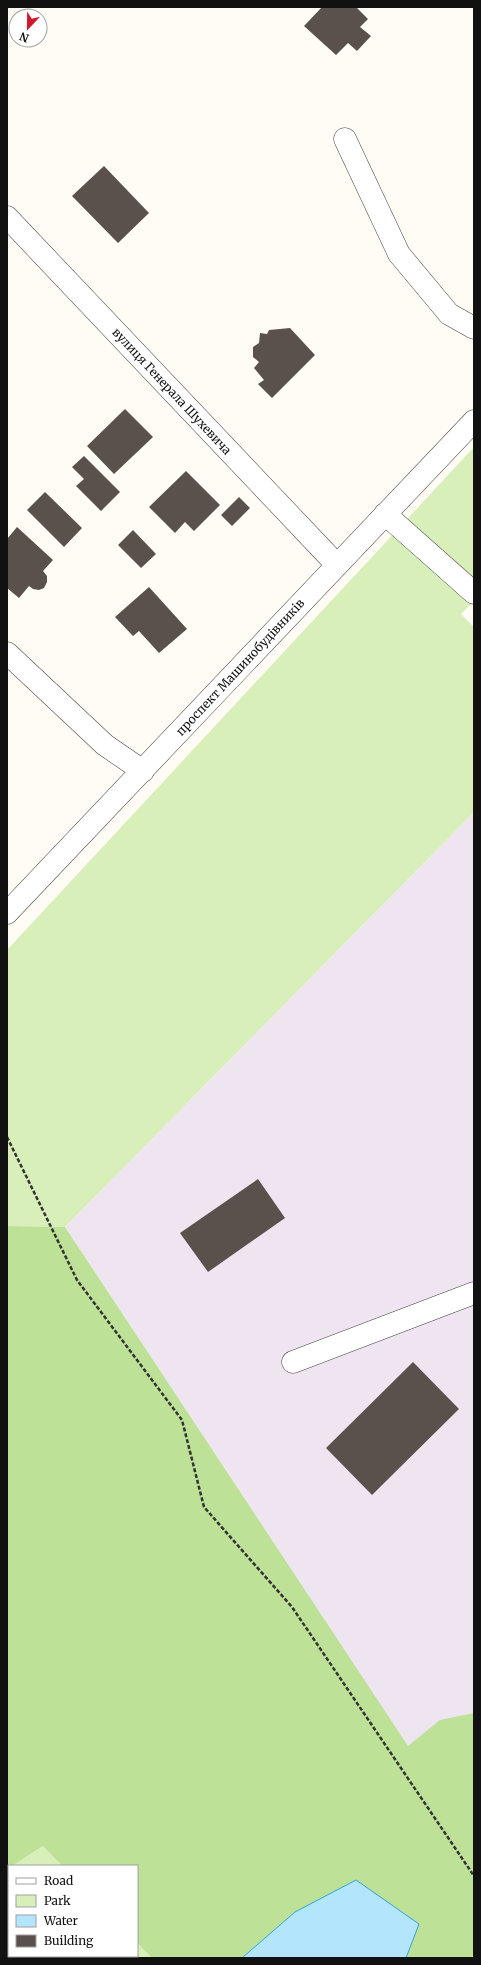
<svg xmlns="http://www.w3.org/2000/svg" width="481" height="1965" viewBox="0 0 481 1965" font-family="Merriweather,serif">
	<rect width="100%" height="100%" fill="#fffcf5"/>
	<!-- industrial -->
	<path fill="#eee5f0" d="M474,812V1845L349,1659L65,1227Z"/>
	<!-- green -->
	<path fill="#d8efb9" d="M474,447V601L461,614L474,627V812L65,1227L7,1226V950Z
		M43,1846L62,1866H12Z
		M9,1868V1956H137V1943L152,1958H7V1869Z"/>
	<!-- forest -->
	<path fill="#bde196" d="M7,1226L65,1227L408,1746L440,1720L474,1713V1958H406L419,1923L295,1912L242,1958H152L137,1943V1866H62L43,1846L12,1866H9L7,1869Z"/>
	<!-- water -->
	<path fill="#b3e6fc" stroke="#33a3db" d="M356,1880L419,1924L406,1958H242L295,1912Z"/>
	<!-- building -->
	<path fill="#5b514c" d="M322,7H356L368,19L360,27L371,36L357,51L348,43L336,55L304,26Z
		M104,166L149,213L118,243L72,196Z
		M290,328L315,355L272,398L258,384L264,380L254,368L259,362L253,357V347L259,343L260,333L267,334L269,330Z
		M125,409L153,437L114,474L87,446Z
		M84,456L120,492L101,511L76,486L84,479L72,467Z
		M186,471L220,505L194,531L185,522L175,533L149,507Z
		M45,492L82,528L64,547L27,510Z
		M239,497L250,508L232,526L221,515Z
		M17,527L53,560L43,571L47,576V582L44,588L39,590L33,589L29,586L19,598L7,588V539Z
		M133,530L156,554L141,568L118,545Z
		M149,587L187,629L159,653L139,631L133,636L115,617Z
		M258,1179L285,1218L208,1272L180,1233Z
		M413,1362L459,1409L372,1495L326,1448Z"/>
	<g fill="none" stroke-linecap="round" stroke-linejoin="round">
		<!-- minor casing -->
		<g stroke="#444" stroke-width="23">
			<path id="minor" d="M345,139L399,254L449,314L474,328
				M7,217L337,565
				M385,514L474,593
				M7,653L105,745L143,771
				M7,913L474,421
				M293,1362L474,1293"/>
		</g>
		<!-- path -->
		<path stroke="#333" stroke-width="2.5" stroke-dasharray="4 2" stroke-linecap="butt" d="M7,1137L77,1280L182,1420L204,1507L292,1607L474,1876"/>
		<!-- minor -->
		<use href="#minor" stroke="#fff" stroke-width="22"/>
	</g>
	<g text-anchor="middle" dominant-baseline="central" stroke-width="4" stroke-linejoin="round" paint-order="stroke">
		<!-- street labels -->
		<g font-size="12" fill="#111" stroke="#fff">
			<text transform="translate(172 391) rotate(47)">вулиця Генерала Шухевича</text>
			<text transform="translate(240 667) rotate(-47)">проспект Машинобудівників</text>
		</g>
	</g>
	<!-- border -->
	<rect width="481" height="1965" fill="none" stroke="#111111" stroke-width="16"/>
	<!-- legend -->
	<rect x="8" y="1865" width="130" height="92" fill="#ffffff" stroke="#a0a0a0"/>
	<rect x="16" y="1878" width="20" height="6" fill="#ffffff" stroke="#a0a0a0"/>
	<text x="44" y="1885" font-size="12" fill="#111111">Road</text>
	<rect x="16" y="1895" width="20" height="12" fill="#d8efb9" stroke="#a0a0a0"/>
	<text x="44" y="1905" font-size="12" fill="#111111">Park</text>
	<rect x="16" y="1915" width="20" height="12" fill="#b3e6fc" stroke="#a0a0a0"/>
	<text x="44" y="1925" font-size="12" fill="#111111">Water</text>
	<rect x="16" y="1935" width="20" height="12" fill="#5b514c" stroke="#a0a0a0"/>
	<text x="44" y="1945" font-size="12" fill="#111111">Building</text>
	<!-- north arrow -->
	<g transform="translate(28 28) rotate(202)"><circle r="19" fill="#ffffff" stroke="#a0a0a0"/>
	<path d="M0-3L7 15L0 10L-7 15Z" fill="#d1192e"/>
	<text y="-6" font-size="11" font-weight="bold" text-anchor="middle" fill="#111111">N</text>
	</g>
</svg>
